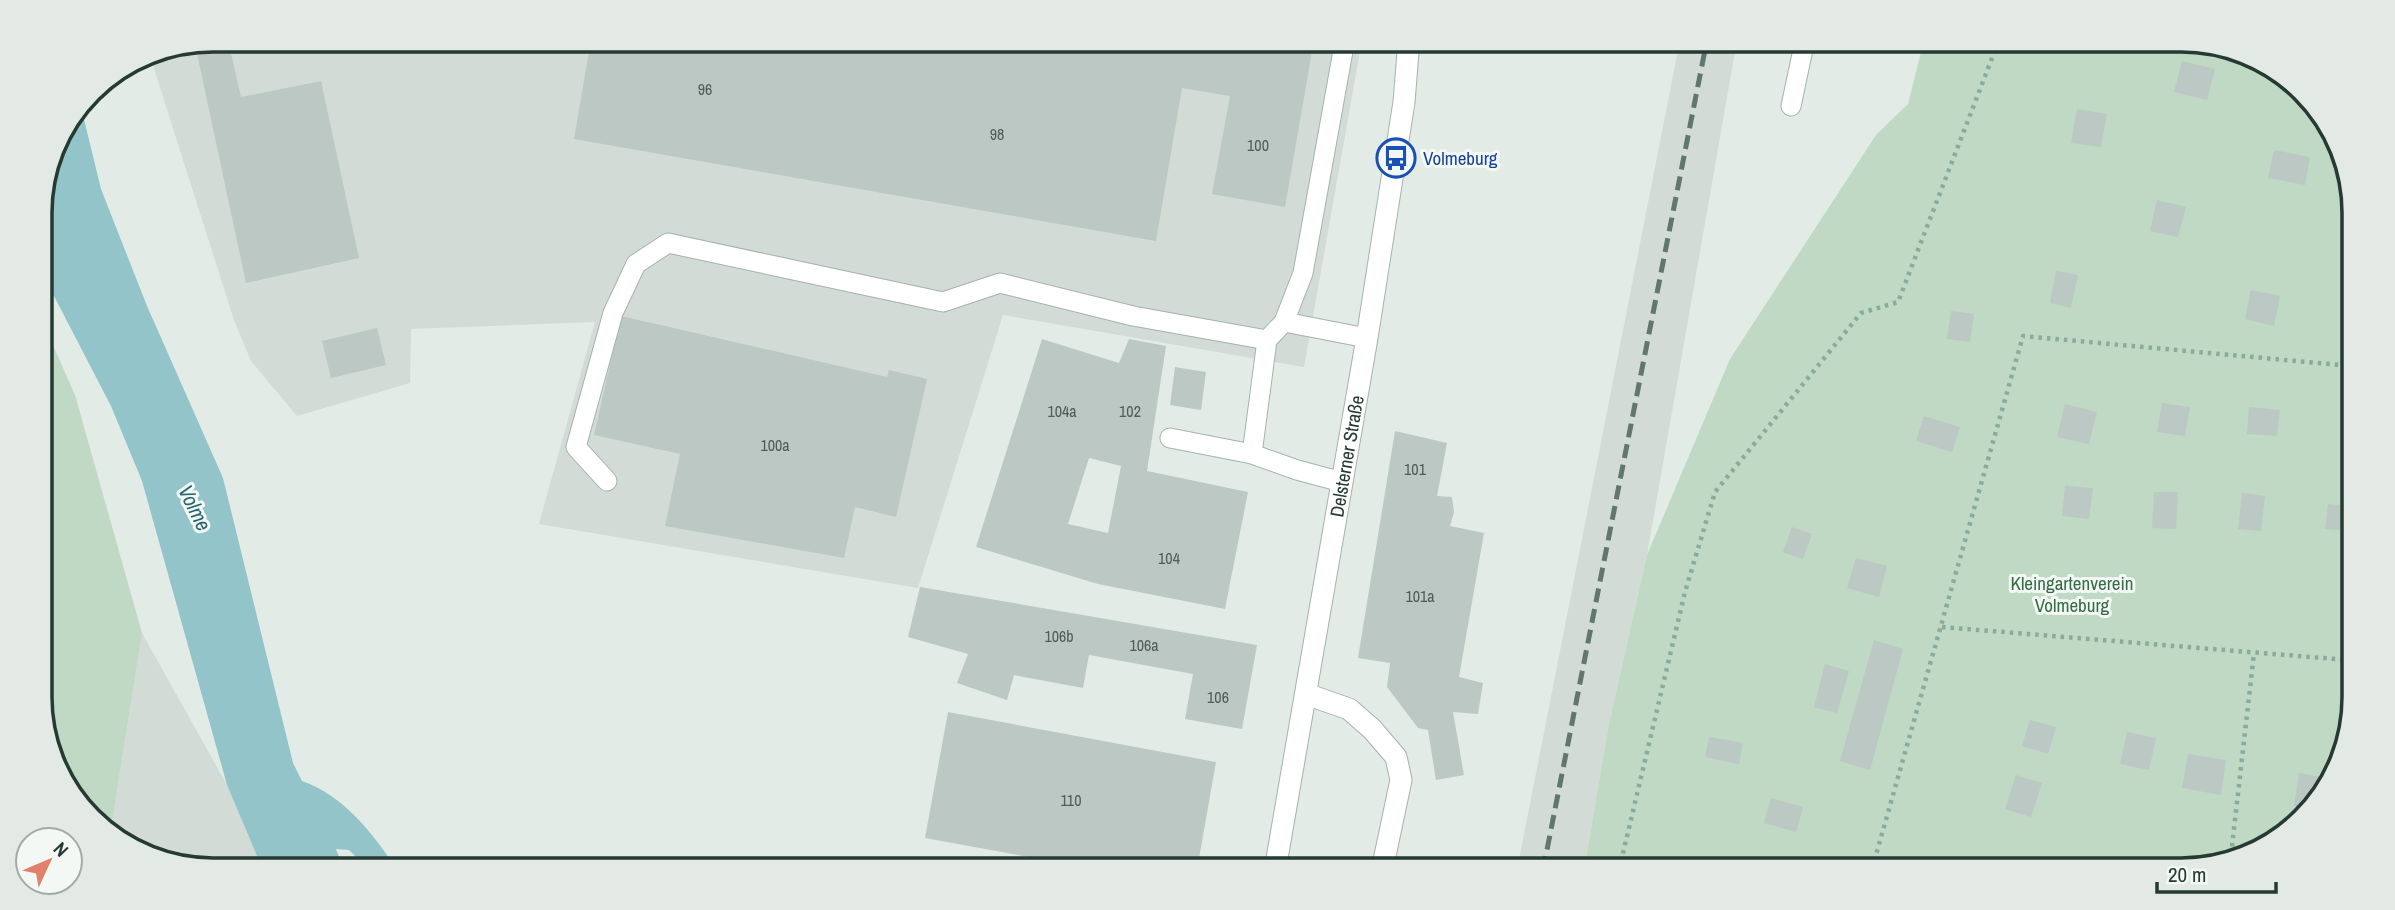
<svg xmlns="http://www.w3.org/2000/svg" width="2395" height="910" viewBox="0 0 2395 910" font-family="'Archivo Narrow',sans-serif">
	<rect width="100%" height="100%" fill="#e3ebe7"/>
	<!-- built -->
	<path fill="#d2dbd6" d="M214,40H1362L1304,367L1003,315L918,588L539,524L595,322L411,329L410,383L297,416L251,361L234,320L149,53Z
		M1680,40H1737L1647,555L1609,724L1584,870H1517Z
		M142,633L227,785L263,870H214L158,861L111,829Z"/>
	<!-- green -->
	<path fill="#bfd9c4" d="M1924,40H2182L2237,49L2312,100L2353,190L2346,752L2287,834L2192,869L1584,870L1609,724L1647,555L1730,359L1876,135L1908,104Z
		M41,318L75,395L142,633L111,829L83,810L44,730Z"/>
	<!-- water -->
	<path fill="#92c4c9" d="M81,107L101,189L147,306L223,478L293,763L302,781C344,796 373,833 397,870H369L349,850L336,849L344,870H263L227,785L142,481L111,406L41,271V202L58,137Z"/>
	<!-- building -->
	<path fill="#bcc8c3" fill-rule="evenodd" d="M214,40H228L241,97L321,81L359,258L246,283L195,44Z
		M591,40H1314L1285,207L1212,194L1230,96L1182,88L1156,241L574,139Z
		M2182,61L2215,69L2207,100L2174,92Z
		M2077,109L2107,114L2101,147L2071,143Z
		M2274,150L2310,157L2305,185L2268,178Z
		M2157,200L2186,207L2178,237L2150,231Z
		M2056,271L2078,275L2071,308L2050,303Z
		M2251,290L2280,296L2274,326L2245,319Z
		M1951,311L1974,314L1970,342L1947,339Z
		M621,316L887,377L889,370L927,379L896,517L855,507L844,558L665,526L680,454L594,435Z
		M377,328L386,365L331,378L322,341Z
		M1042,339L1119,363L1129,339L1166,346L1147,471L1248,492L1225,609L1098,584L976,547ZM1089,458L1121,466L1108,533L1068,524Z
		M1175,367L1206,372L1201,410L1170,405Z
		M2162,403L2190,407L2185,436L2157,432Z
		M2065,404L2097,412L2089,444L2057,437Z
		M2249,407L2280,410L2277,436L2247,434Z
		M1924,416L1960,427L1952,452L1916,441Z
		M2344,418L2350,419V446L2341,445Z
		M1395,431L1447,443L1437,496L1452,497L1454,512L1450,526L1484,533L1459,677L1483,683L1478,714L1453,712L1464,775L1436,780L1428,730L1418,728L1387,687L1390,663L1358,658Z
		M2065,486L2093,488L2089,519L2062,516Z
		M2154,492H2178L2176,529L2152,528Z
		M2242,493L2265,496L2261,531L2238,529Z
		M2328,504L2349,506V531L2325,529Z
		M1792,527L1812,534L1803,559L1783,552Z
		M1856,558L1887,566L1879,597L1847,588Z
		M920,587L1257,645L1242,729L1185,719L1193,674L1089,655L1083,688L1014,675L1007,700L957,683L968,654L908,637Z
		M1874,640L1903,649L1870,770L1840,761Z
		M1825,664L1849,671L1837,713L1814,707Z
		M948,712L1216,762L1197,870H1100L925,838Z
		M2030,720L2056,727L2048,754L2022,746Z
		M2127,732L2156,738L2149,770L2120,764Z
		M1709,737L1743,743L1739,764L1705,757Z
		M2188,754L2226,760L2221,795L2182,788Z
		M2299,773L2327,778L2306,808L2294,806Z
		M2016,775L2042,783L2031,817L2005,809Z
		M1771,798L1803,807L1796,832L1764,823Z"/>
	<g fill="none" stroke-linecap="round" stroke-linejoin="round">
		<!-- service casing -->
		<g stroke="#a6b2ad" stroke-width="21">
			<path id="service" d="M1791,106L1805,40
				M1284,322L1303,273L1345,40
				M1170,438L1252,454L1297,470L1342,482
				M1252,454L1267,340
				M607,481L576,447L613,313L636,264L668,243L943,302L1000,283L1133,316L1267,340L1284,322L1367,338"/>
		</g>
		<!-- minor casing -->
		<g stroke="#a6b2ad" stroke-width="23">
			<path id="minor" d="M1306,694L1349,709L1372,729L1396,757L1401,780L1382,870"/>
		</g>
		<!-- tertiary casing -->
		<g stroke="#a6b2ad" stroke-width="23">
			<g id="tertiary">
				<path id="s1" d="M1275,870L1367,338L1404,102L1409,40"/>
			</g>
		</g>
		<!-- path -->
		<path stroke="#88ab9d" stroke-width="4.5" stroke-dasharray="3.5 5" stroke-linecap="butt" d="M1942,627L2347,660
			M2231,855L2254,653
			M1872,869L2023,336L2351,366
			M1619,870L1685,592L1715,492L1861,313L1898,302L1999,40"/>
		<!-- service -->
		<use href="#service" stroke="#fff" stroke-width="19"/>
		<!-- minor -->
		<use href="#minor" stroke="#fff" stroke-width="21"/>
		<!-- tertiary -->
		<use href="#tertiary" stroke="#fff" stroke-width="21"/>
		<!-- rail -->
		<path stroke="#60766e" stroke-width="5" stroke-dasharray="14 7" stroke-linecap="butt" d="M1543,870L1707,40"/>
	</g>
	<!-- icons -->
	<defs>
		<g id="bus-ring" transform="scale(2.0125)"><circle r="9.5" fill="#f3f8f5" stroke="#1a4fb4" stroke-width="1.5"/><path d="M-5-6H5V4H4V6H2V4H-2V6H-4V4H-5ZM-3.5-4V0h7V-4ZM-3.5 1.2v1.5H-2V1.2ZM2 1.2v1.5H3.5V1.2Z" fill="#1a4fb4"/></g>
	</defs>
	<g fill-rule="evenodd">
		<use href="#bus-ring" x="1396" y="158"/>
	</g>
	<g text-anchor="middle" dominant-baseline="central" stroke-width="6" stroke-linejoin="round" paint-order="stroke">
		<!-- number labels -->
		<g font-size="16" fill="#4b5e57">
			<text x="705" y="89">96</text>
			<text x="997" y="134">98</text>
			<text x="1258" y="145">100</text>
			<text x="1062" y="411">104a</text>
			<text x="1130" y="411">102</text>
			<text x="775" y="445">100a</text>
			<text x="1415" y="469">101</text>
			<text x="1169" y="558">104</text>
			<text x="1420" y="596">101a</text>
			<text x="1059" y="636">106b</text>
			<text x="1144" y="645">106a</text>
			<text x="1218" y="697">106</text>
			<text x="1071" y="800">110</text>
		</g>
		<!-- transit labels -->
		<g font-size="19" fill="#164399" stroke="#f3f8f5" text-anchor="start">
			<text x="1423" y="158">Volmeburg</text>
		</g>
		<!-- street labels -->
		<g font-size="19" fill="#253a33" stroke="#f3f8f5">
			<text stroke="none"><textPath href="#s1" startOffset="420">Delsterner Straße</textPath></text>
		</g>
		<!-- park labels -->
		<g font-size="19" fill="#346c46" stroke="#f3f8f5">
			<text x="2072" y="583">Kleingartenverein<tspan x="2072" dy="22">Volmeburg</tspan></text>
		</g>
		<!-- water labels -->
		<g font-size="21" font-style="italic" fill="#27676f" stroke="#f3f8f5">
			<text transform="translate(195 508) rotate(64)">Volme</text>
		</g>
	</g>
	<!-- crop -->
	<path d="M0 0H2395V910H0ZM213 52H2181A161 161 0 0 1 2342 213V697A161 161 0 0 1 2181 858H213A161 161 0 0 1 52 697V213A161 161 0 0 1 213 52Z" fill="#e3e9e5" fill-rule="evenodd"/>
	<path fill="none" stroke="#253a33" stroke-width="3.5" d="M213 52H2181A161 161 0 0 1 2342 213V697A161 161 0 0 1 2181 858H213A161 161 0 0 1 52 697V213A161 161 0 0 1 213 52Z"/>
	<!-- north arrow -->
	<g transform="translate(49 861) rotate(46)"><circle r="33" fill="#f3f8f5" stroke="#a1aca7" stroke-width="2"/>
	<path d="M0-5L12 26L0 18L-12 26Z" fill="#e0816c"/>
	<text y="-10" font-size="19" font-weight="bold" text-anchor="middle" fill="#253a33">N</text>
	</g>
	<!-- scale -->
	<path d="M2157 882v10h119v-10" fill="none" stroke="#253a33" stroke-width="3.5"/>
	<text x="2168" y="882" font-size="21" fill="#253a33" stroke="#f3f8f5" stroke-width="5" paint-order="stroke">20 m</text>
</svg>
